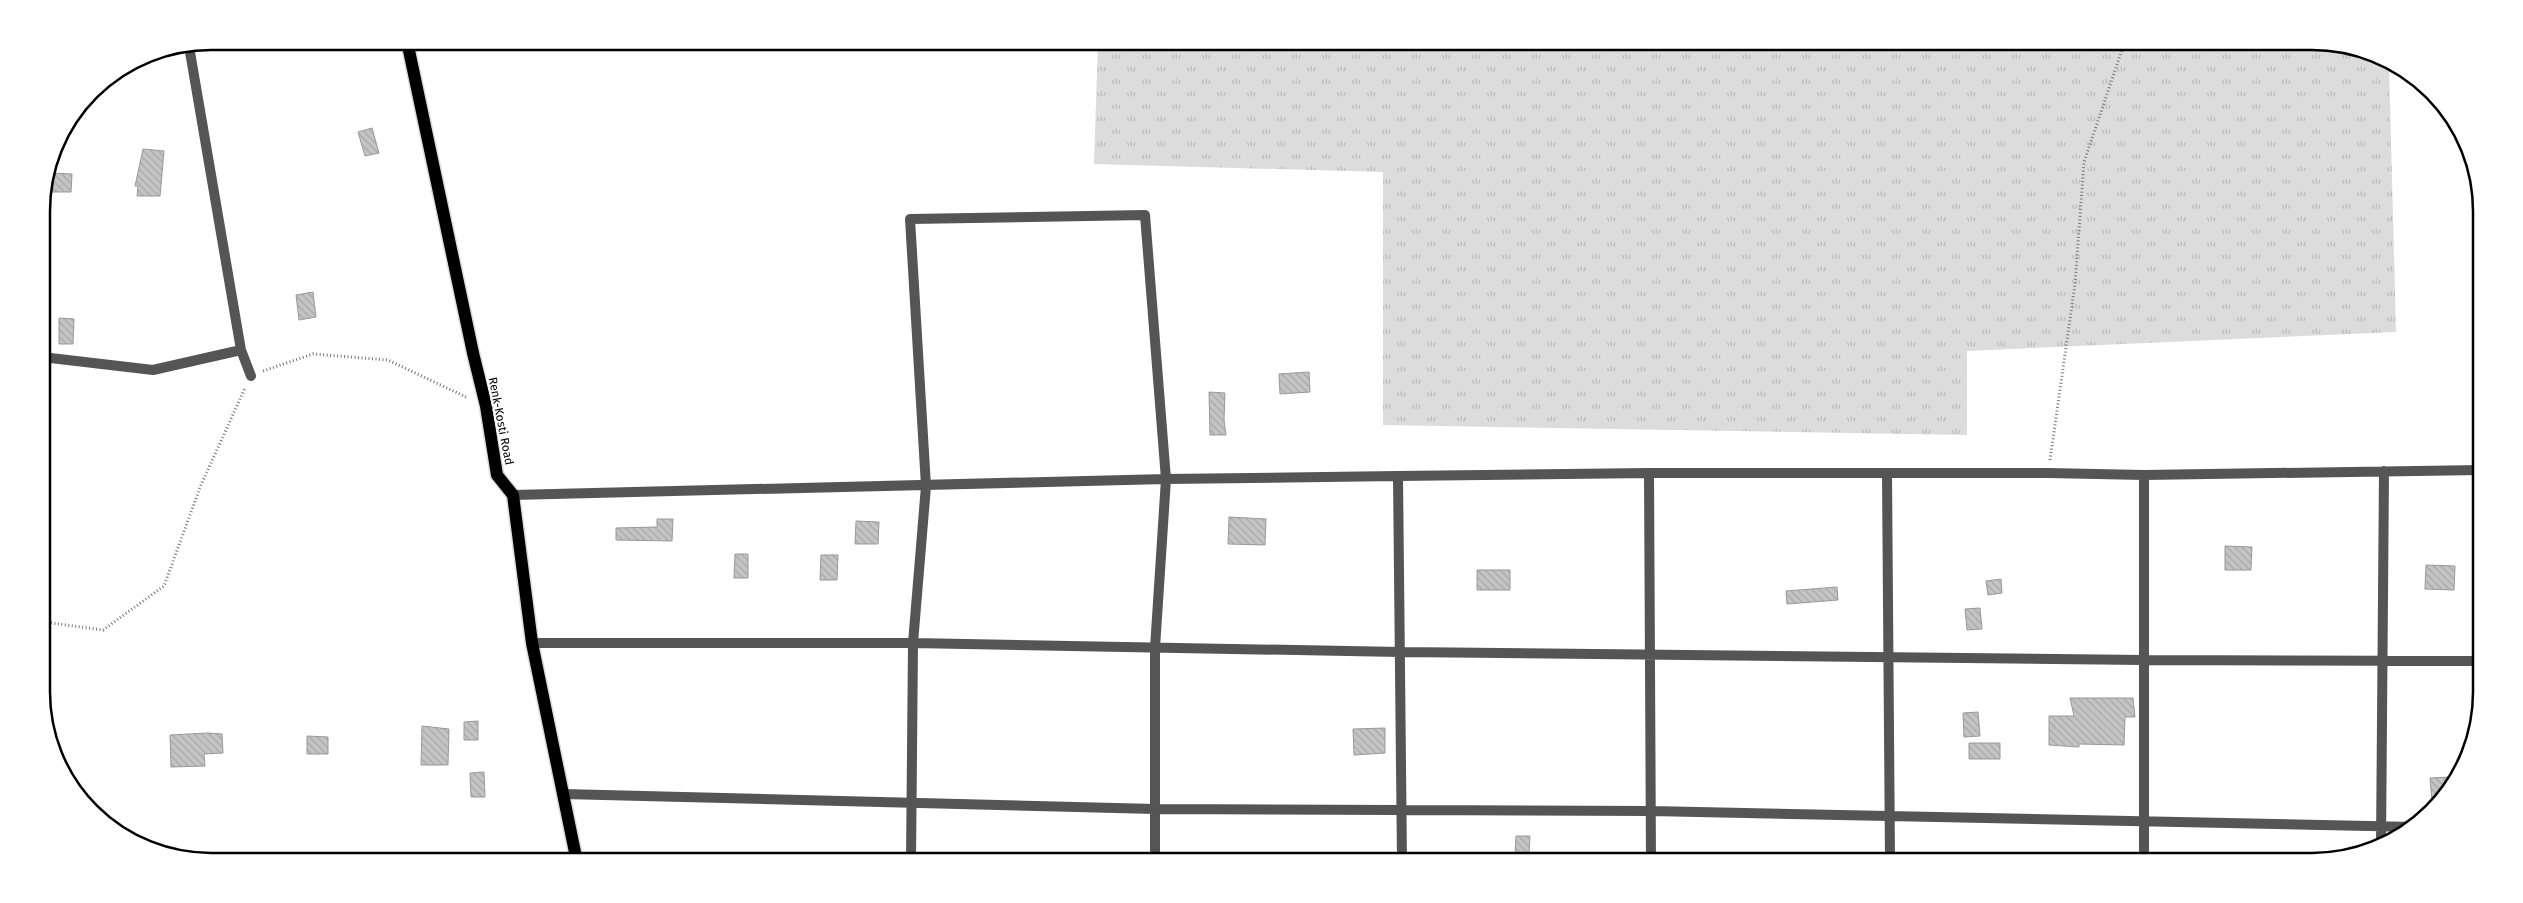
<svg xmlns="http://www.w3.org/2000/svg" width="2523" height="903" viewBox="0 0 2523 903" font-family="'Fira Sans',sans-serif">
	<defs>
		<pattern id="grass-tufts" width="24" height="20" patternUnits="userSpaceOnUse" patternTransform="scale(1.25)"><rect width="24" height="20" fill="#dcdcdc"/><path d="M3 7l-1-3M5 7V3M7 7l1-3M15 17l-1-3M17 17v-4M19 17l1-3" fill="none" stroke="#bbb"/></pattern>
		<pattern id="building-back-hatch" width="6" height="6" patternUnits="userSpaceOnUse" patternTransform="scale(1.25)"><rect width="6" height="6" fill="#c4c4c4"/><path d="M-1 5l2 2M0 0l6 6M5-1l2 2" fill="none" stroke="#a7a7a7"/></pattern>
	</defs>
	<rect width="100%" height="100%" fill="#fff"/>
	<!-- grass -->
	<path fill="url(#grass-tufts)" d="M1098,41H2312L2367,50L2389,65L2396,332L1967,351V435L1383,425V172L1094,164Z"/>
	<!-- building -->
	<path fill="url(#building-back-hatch)" stroke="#999" d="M372,128L379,153L365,156L358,132Z
		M143,149L164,151L160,196H137L138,186H135Z
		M53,173L72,174L71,192H52Z
		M313,292L316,317L299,320L296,295Z
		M59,318L74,319L73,344H59Z
		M1309,372L1310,392L1280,394L1279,374Z
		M1209,392L1225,393L1224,420L1226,435H1210Z
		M1229,517L1266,519L1265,545L1228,544Z
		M657,519H673L672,541L616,540V528L657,527Z
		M856,521L879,522L878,544H855Z
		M2225,546L2252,547L2251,570H2225Z
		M735,554H748V578H734Z
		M821,555H838L837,580H820Z
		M2426,565L2455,566L2454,590L2425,589Z
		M1477,570H1510V590H1477Z
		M2001,579L2002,593L1988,595L1986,581Z
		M1837,587L1838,600L1787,604L1786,591Z
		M1980,608L1982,629L1967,630L1965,609Z
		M2070,698H2133L2135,717H2125L2124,745L2079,744V747L2049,745V716H2074Z
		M1978,712L1980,736L1964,737L1963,713Z
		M478,721V740H464V722Z
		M422,726L449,729L448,765H421Z
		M1385,728V753L1354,755L1353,729Z
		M208,733L222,734L223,753L204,754L205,766L171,767L170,735Z
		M307,736L328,737V754H307Z
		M1969,743H2000V759H1969Z
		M484,772L485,797H471L470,773Z
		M2450,777V789L2447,795L2442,800L2432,801L2430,778Z
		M1516,836H1530L1529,856L1515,855Z"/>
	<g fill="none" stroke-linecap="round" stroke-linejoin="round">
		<!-- primary casing -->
		<g stroke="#dbdbdb" stroke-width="15">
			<path id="primary" d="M407,41L473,353L486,406L497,475L513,495L532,643L577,862"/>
		</g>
		<!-- path -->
		<path stroke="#777" stroke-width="3" stroke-dasharray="1 2.5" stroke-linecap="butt" d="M424,49L436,41
			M263,371L313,354L388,360L468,398
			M2050,460L2075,284L2084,162L2125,41
			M44,622L103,630L164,586L201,485L245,388"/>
		<!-- street -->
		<path stroke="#555" stroke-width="10" d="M189,46L241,350L251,376
			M42,357L153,370L241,350
			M1649,473L1651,862
			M1887,474L1890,861
			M2144,475V861
			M1398,476L1649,473H2048L2144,475L2481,470
			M513,495L1166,479L1398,476L1402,862
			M532,643H913L1400,652L2144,660L2482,661
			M563,794L1155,809L1651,811L2416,827
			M2381,845L2384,471
			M911,862L913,643L926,486L910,219L1145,215L1166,479L1155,648V862"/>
		<!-- primary -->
		<use href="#primary" stroke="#000" stroke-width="12"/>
	</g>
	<g text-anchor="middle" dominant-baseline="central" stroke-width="4.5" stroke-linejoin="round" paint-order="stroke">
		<!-- street labels -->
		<g font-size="12" fill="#000" stroke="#fff">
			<text transform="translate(501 421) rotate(79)">Renk-Kosti Road</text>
		</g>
	</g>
	<!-- crop -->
	<path d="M0 0H2523V903H0ZM211 50H2312A161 161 0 0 1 2473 211V692A161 161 0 0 1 2312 853H211A161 161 0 0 1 50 692V211A161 161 0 0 1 211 50Z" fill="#fff" fill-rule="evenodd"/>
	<path fill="none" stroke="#000" stroke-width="2.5" d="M211 50H2312A161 161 0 0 1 2473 211V692A161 161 0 0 1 2312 853H211A161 161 0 0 1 50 692V211A161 161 0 0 1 211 50Z"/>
</svg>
